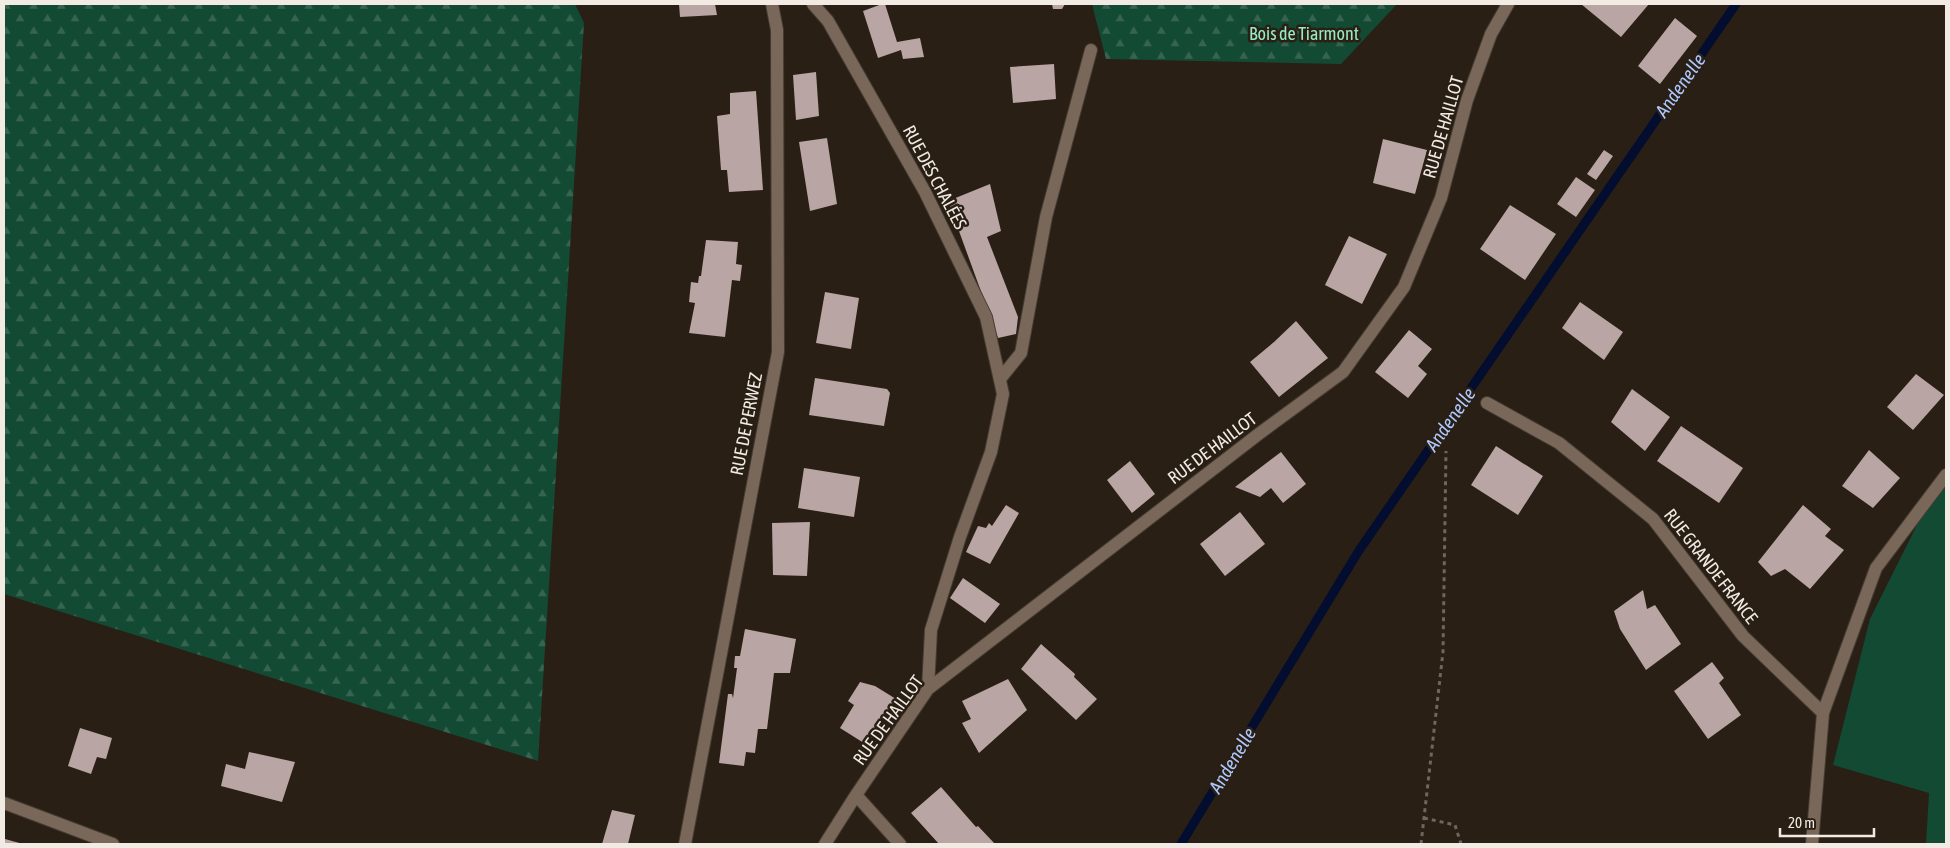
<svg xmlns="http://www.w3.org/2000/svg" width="1950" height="848" viewBox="0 0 1950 848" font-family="'Asap Condensed',sans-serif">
	<defs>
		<pattern id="forest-firs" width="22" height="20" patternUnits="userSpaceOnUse" patternTransform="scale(1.25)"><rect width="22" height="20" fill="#134a34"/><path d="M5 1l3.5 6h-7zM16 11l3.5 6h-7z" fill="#366451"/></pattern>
	</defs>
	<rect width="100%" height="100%" fill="#291f15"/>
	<!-- green -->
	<path fill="#134a34" d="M1946,481V844H1926L1929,793L1833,765L1870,619L1924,511Z"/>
	<!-- forest -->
	<path fill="url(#forest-firs)" d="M4,4H575L584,23L538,761L4,594Z
		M1092,4H1397L1341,64L1106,59Z"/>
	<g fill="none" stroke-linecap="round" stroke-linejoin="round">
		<!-- stream -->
		<path stroke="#030d2f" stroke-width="9" d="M1181,844L1358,552L1736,4"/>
	</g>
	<!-- building -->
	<path fill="#b8a5a4" d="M679,4H715L717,15L680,17Z
		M882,4H885L897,42L920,38L924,57L903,59L901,50L878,58L863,11Z
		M1052,4H1065L1062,9H1053Z
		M1581,4H1649L1621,37Z
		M1675,18L1697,36L1660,84L1638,66Z
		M1054,64L1056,99L1013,103L1010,67Z
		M816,72L819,116L796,120L793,75Z
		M756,91L763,190L729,192L727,170H721L717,116L730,114V93Z
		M827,138L837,204L810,211L799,142Z
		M1383,139L1427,150L1415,194L1373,183Z
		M1604,150L1613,156L1596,180L1587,174Z
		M1576,177L1595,190L1576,217L1557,204Z
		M990,184L1001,231L987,237L1018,317L1016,334L998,338L948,201Z
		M1510,205L1556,234L1525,280L1480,249Z
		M1349,236L1387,254L1362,304L1325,285Z
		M706,240L738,242L736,264L742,265L740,281L732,280L725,337L689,333L695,303L689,302L691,282L698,283L699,276H701Z
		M825,292L859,298L851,349L816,343Z
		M1580,302L1623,332L1604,360L1562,328Z
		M1296,321L1328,358L1279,397L1250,362L1274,342Z
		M1409,330L1432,349L1418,366L1427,374L1408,398L1375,372Z
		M1916,374L1944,395L1913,430L1887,407Z
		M815,378L887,389L890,393L884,426L809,415Z
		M1632,389L1670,417L1645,451L1611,422Z
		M1681,426L1743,468L1719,503L1657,461Z
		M1496,446L1543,476L1518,515L1471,485Z
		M1869,450L1900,478L1873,508L1842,486Z
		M1281,452L1306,484L1283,503L1271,488L1260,497L1235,487Z
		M1130,461L1155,494L1132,513L1107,480Z
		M804,468L860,477L854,517L798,508Z
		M1006,505L1019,513L990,564L966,552L978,526L986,528L989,523L992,526Z
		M1803,505L1831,529L1825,536L1844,550L1810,589L1785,569L1771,576L1758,562Z
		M1240,512L1265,544L1225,576L1200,544Z
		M810,522L807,576L773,575L772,523Z
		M963,578L1000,604L985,623L950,598Z
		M1643,590L1647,609L1655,605L1681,644L1646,670L1620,629L1614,611Z
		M745,629L796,639L790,673H774L767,729H758L755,753L746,752L744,766L719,763L728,694H732L733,698L737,668H734L735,656H740Z
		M1041,644L1075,674L1074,677L1097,699L1076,720L1021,669Z
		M1712,662L1724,678L1719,683L1741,715L1708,739L1674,691Z
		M1008,679L1027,710L979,753L962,723L971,719L962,701Z
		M860,682L875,686L896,699L867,745L840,728L854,705L848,701Z
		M80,728L112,738L106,759L97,757L91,774L68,766Z
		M249,752L295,762L282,802L221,786L226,764L245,769Z
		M941,787L976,827L978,826L995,844H939L911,813Z
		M612,810L635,815L628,844H602Z
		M5,839L23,844H4Z"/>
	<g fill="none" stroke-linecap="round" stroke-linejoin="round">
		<!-- minor casing -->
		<g stroke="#453c32" stroke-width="14">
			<path id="minor" d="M813,4L828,21L925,192L986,317L1003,394L991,452L960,537L931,630L928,689
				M1000,379L1021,353L1046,217L1091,50
				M1487,403L1559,443L1653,519L1743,636L1823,713
				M856,795L900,844
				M4,803L113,844
				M685,844L778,352L777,30L772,4
				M825,844L856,795L928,689L1260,433L1343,372L1404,287L1441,198L1467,100L1491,34L1508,4
				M1812,844L1823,713L1876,568L1946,475"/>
		</g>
		<!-- path -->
		<path stroke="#6f665d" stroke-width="3" stroke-dasharray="4 4" stroke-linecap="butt" d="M1424,818L1455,825L1461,844
			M1421,844L1443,652L1446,451"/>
		<!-- minor -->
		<use href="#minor" stroke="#796859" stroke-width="12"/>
	</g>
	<g text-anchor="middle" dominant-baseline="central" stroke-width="5" stroke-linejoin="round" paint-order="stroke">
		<!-- park labels -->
		<g font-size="18" fill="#96ebc3" stroke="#291f15">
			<text x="1304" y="33">Bois de Tiarmont</text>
		</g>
		<!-- street labels -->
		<g font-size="18" fill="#f1ebe4" stroke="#291f15">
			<text transform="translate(1443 127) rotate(-74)">RUE DE HAILLOT</text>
			<text transform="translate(935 177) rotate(62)">RUE DES CHALÉES</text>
			<text transform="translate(746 424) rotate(-79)">RUE DE PERWEZ</text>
			<text transform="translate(1212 448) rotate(-37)">RUE DE HAILLOT</text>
			<text transform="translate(1711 566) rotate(52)">RUE GRANDE FRANCE</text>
			<text transform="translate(888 720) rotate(-54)">RUE DE HAILLOT</text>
		</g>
		<!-- water labels -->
		<g font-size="19" font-style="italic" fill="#aec8fe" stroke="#291f15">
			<text transform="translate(1680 85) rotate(-55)">Andenelle</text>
			<text transform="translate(1450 419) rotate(-55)">Andenelle</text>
			<text transform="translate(1232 760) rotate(-59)">Andenelle</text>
		</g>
	</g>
	<!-- border -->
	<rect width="1950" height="848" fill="none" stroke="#f1ebe4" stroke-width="10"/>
	<!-- scale -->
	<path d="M1780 828v8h94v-8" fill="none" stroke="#f1ebe4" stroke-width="2.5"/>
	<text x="1788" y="828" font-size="15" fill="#f1ebe4" stroke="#291f15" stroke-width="4" paint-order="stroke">20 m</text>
</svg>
